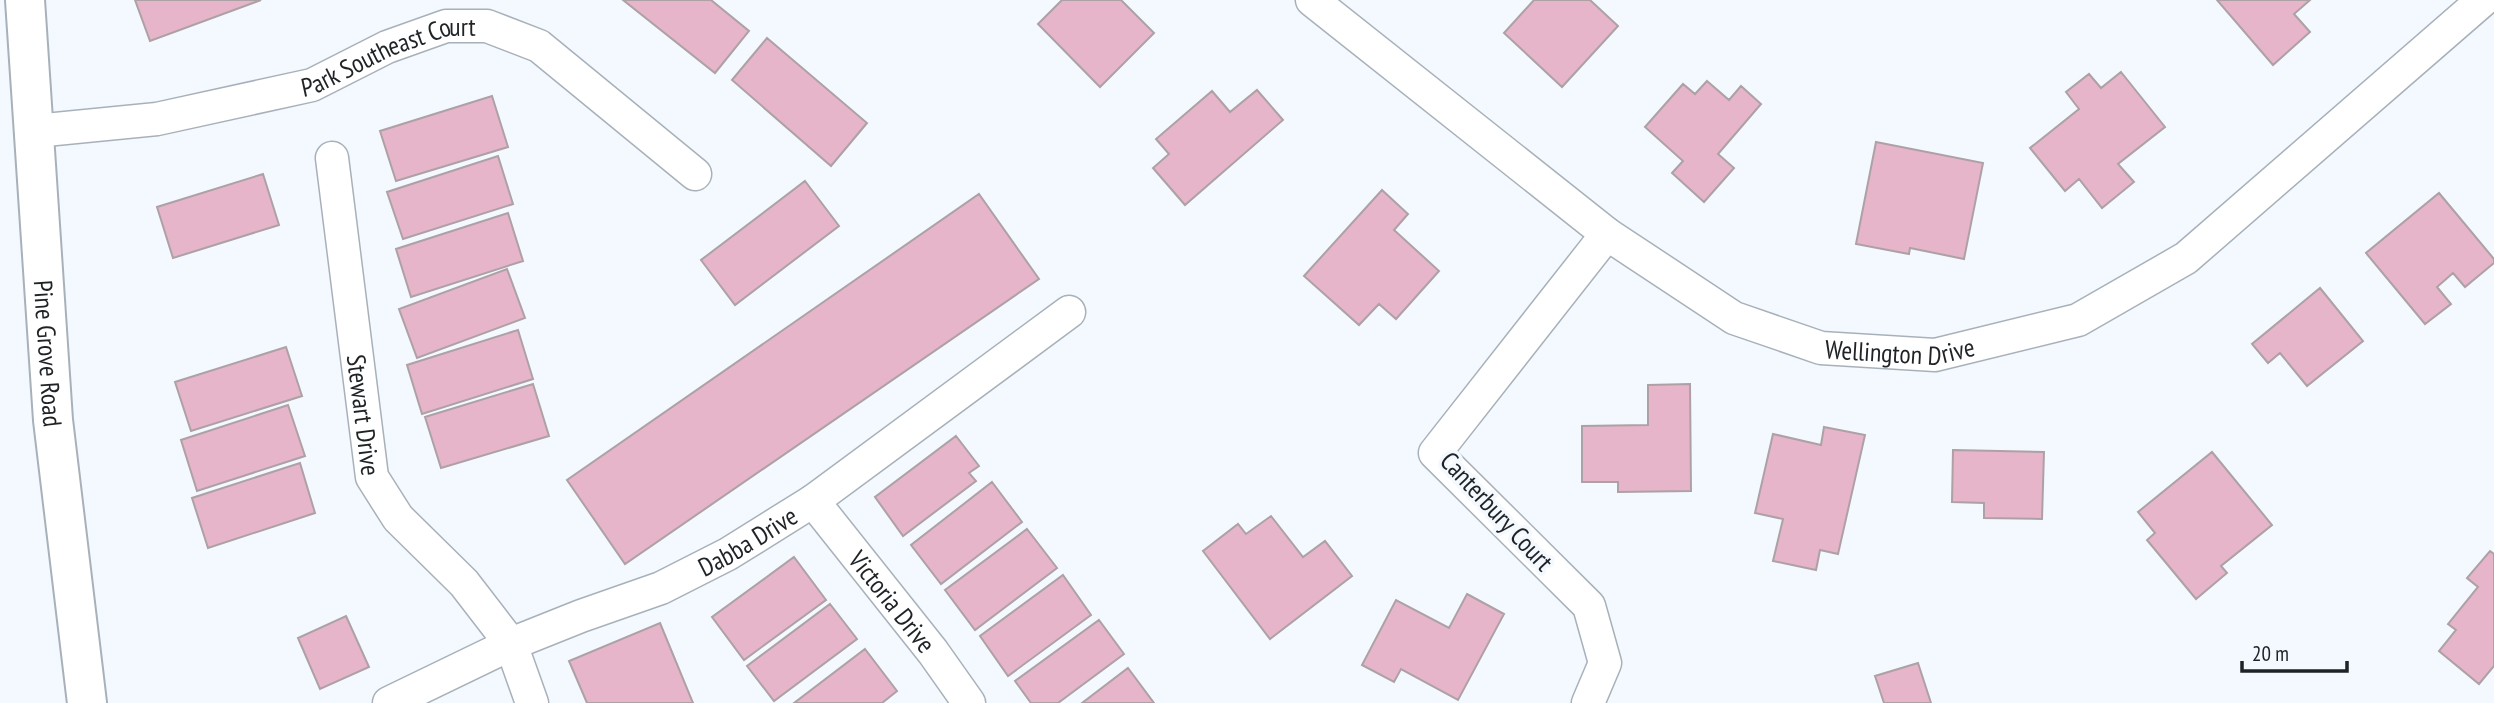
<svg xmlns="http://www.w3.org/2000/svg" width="2494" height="703" viewBox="0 0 2494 703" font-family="'PT Sans Narrow',sans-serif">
	<rect width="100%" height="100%" fill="#f3f9fe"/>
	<!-- building -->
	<path fill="#e6b5c9" stroke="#ada1a5" stroke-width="2" d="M135,0H261L150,41Z
		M623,0H711L749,31L715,73Z
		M1062,0H1121L1154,33L1100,87L1038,24Z
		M1534,0H1590L1618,26L1562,87L1504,33Z
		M2217,0H2310L2294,14L2310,32L2273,65Z
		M767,38L867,123L831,166L732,80Z
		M2121,72L2165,127L2118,164L2134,182L2102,208L2079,179L2065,191L2030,148L2079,109L2066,92L2089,74L2101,88Z
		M1707,81L1729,100L1741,86L1761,104L1718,154L1734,168L1704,202L1672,173L1683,161L1645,127L1683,84L1695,94Z
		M1257,90L1283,120L1185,205L1153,168L1169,154L1156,139L1212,91L1230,112Z
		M492,96L508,147L396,181L380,131Z
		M1876,142L1983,163L1964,259L1910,248L1909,254L1856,244Z
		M498,156L513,204L403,239L387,192Z
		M263,174L279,225L173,258L157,207Z
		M805,181L839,226L735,305L701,260Z
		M1382,190L1408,214L1394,230L1439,271L1396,319L1379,304L1359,325L1304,276Z
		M2439,193L2494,259V263L2465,287L2453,273L2437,287L2451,304L2425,324L2366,253Z
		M979,194L1039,279L625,564L567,480Z
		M508,213L523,261L411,297L396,249Z
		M507,269L525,318L417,358L399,309Z
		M2320,288L2363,341L2307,386L2280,353L2268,363L2252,344Z
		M518,330L533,379L422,414L407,365Z
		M286,347L302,396L191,431L175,382Z
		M533,384L549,436L441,468L425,417Z
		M1690,384L1691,491L1618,492V482H1582V426L1648,425V385Z
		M288,405L305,456L197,491L181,440Z
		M1824,427L1865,435L1838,554L1820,550L1816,570L1773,561L1783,519L1755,513L1773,434L1821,445Z
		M956,436L979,466L969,473L976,481L903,536L875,497Z
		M1953,450L2044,452L2042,519L1984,518V503L1952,502Z
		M2212,452L2272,525L2221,566L2227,573L2196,599L2147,540L2155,533L2138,512Z
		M300,463L315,513L208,548L192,498Z
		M992,482L1022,522L941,584L911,545Z
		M1271,516L1303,557L1325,541L1352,576L1270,639L1203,551L1238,524L1246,534Z
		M1027,529L1057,568L975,630L945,590Z
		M2490,551L2494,554V666L2479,684L2439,651L2456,630L2448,624L2478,587L2467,578Z
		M794,557L826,600L744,660L712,617Z
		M1063,575L1091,615L1008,676L980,636Z
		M1467,594L1504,614L1458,700L1401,669L1394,682L1362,665L1396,600L1449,628Z
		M830,604L857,639L774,701L747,666Z
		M346,616L369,667L320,689L298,638Z
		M1099,620L1124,654L1058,703H1031L1015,681Z
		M660,623L693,703H587L569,661Z
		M865,649L897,691L882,703H794Z
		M1918,663L1931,703H1884L1875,676Z
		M1128,668L1154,703H1082Z"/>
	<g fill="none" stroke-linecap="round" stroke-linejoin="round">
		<!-- minor casing -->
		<g stroke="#a8b1ba" stroke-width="35">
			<g id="minor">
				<path id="s1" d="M1312,0L1607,234L1734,318L1821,348L1935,355L2078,320L2186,258L2483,0"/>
				<path id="s2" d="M35,131L157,119L312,85L387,47L446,26H487L539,46L695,174"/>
				<path id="s3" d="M332,158L372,477L398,518L464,583L511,644L532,703"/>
				<path id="s4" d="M813,501L933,652L969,703"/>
				<path id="s5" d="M389,703L511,644L581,616L661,588L728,554L813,501L1069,312"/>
				<path d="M1588,703L1605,663L1589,606L1435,453L1607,234"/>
			</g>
		</g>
		<!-- tertiary casing -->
		<g stroke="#a8b1ba" stroke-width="42">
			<g id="tertiary">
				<path id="s6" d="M25,0L53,420L87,703"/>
			</g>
		</g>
		<!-- minor -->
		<use href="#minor" stroke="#fff" stroke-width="32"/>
		<!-- tertiary -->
		<use href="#tertiary" stroke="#fff" stroke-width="38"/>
	</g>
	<g text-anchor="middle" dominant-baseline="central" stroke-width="7" stroke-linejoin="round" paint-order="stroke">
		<!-- street labels -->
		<g font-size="26" fill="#1f2326" stroke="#f3f9fe">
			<text stroke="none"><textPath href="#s2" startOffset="364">Park Southeast Court</textPath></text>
			<text stroke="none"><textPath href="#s1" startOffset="700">Wellington Drive</textPath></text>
			<text stroke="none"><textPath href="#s6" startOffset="354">Pine Grove Road</textPath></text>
			<text stroke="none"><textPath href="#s3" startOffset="259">Stewart Drive</textPath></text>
			<text transform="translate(1497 511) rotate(47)">Canterbury Court</text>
			<text stroke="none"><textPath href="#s5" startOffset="394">Dabba Drive</textPath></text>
			<text stroke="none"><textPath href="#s4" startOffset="128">Victoria Drive</textPath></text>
		</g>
	</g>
	<!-- scale -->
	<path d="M2242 661v10h105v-10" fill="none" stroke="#1f2326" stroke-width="3.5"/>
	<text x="2252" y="661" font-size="21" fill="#1f2326" stroke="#f3f9fe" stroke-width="5" paint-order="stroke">20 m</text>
</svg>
